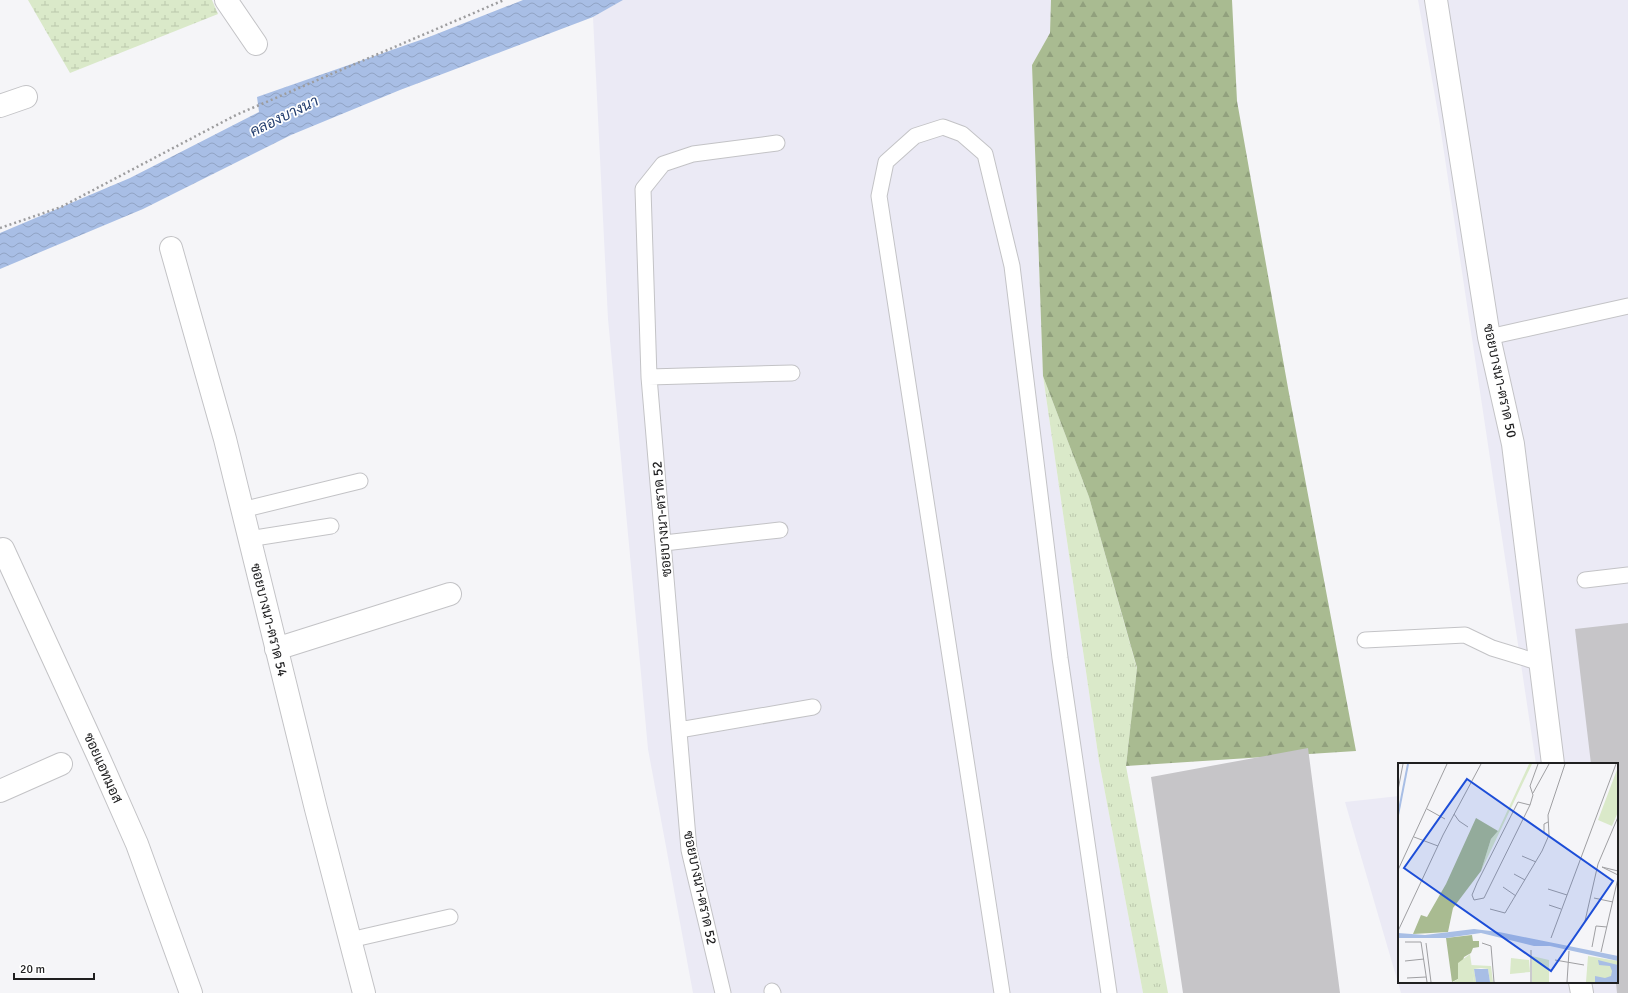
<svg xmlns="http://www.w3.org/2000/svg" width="1628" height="993" viewBox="0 0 1628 993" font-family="Signika,Sarabun,sans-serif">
	<defs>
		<pattern id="grass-tufts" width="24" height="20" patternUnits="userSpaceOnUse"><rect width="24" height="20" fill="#dae9c9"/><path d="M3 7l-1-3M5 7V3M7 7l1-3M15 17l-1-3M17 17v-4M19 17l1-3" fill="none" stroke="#bbc7ac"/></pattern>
		<pattern id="forest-firs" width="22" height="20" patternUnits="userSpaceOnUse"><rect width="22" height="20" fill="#a9bb91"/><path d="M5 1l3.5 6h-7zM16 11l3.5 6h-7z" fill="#91a07d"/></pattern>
		<pattern id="wetland-marsh" width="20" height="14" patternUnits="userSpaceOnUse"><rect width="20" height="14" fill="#dae9c9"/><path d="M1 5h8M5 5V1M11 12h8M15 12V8" fill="none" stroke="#bbc7ac"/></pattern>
		<pattern id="water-waves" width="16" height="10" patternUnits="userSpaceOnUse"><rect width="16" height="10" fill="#a8bee5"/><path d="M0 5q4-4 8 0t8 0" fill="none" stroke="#90a3c4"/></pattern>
	</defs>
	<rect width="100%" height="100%" fill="#f5f5f8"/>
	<!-- built -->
	<path fill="#ebeaf5" d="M623,0H1051L1050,33L1032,65L1043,376L1099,761L1143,993H693L648,749L608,319L593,17Z
		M1418,0H1628V993H1401L1345,802L1399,796V982H1617V764H1536L1439,119Z"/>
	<!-- grass -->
	<path fill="url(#grass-tufts)" d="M1043,376L1089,497L1137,669L1126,766L1168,993H1143L1099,761Z"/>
	<!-- forest -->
	<path fill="url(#forest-firs)" d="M1051,0H1232L1237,101L1288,388L1356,751L1126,766L1137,668L1089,497L1043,376L1032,65L1050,33Z"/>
	<!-- wetland -->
	<path fill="url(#wetland-marsh)" d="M28,0H212L218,14L70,73Z"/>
	<!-- water -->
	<path fill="url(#water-waves)" d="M523,0H623L593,17L400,90L291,135L143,209L0,269V233L130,178L259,112L257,97L429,37Z"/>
	<!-- building -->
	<path fill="#c6c5c8" d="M1628,623V993H1617L1616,982L1617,764H1591L1575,629Z
		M1308,748L1340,993H1183L1151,777Z"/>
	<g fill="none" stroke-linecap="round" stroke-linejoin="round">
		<!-- service casing -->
		<g stroke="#c3c3c6" stroke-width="17">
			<path id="service" d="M1489,337L1628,306
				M649,377L792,373
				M242,510L360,481
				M249,539L331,526
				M664,543L780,530
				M1585,580L1628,575
				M1365,640L1465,635L1492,648L1541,663
				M679,730L813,707
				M350,940L450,917
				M772,991L773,993
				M723,993L689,850L649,377L643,189L663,164L693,154L777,143
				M1002,993L879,196L886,162L915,136L943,127L962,134L985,154L1012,266L1060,658L1109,993"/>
		</g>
		<!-- minor casing -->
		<g stroke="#c3c3c6" stroke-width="24">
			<path id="minor" d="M226,0L256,44
				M1436,0L1489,337L1513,444L1553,764
				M0,106L26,97
				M171,248L225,439L316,809L364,993
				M3,549L99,758L137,844L191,993
				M276,649L450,594
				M0,791L61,764
				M1580,982L1582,993"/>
		</g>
		<!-- path -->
		<path stroke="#9d9d9f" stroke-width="2.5" stroke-dasharray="2 3" stroke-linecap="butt" d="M0,228L61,207L236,115L504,0"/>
		<!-- service -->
		<use href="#service" stroke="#fff" stroke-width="15"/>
		<!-- minor -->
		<use href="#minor" stroke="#fff" stroke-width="22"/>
	</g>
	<g text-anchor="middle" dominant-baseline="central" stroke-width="3.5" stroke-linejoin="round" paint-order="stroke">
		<!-- street labels -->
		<g font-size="14" fill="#1f1f20" stroke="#fff">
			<text transform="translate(1500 381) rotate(78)">ซอยบางนา-ตราด 50</text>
			<text transform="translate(662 519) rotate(-95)">ซอยบางนา-ตราด 52</text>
			<text transform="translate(269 620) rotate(76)">ซอยบางนา-ตราด 54</text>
			<text transform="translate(103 768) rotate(66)">ซอยแอทมอส</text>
			<text transform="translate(700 888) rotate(78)">ซอยบางนา-ตราด 52</text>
		</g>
		<!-- water labels -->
		<g font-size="15" font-style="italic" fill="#233e6f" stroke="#fff">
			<text transform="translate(284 116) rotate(-26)">คลองบางนา</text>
		</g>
	</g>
	<!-- overview -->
	<g transform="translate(1398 763)">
		<rect width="220" height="220" fill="#f5f5f8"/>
		<path d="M131,1H134L83,108L93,76L100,68ZM220,4V49L214,63L200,57ZM73,202L93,203L95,219H92L90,206L83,205L76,206L78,219H76Z" fill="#dae9c9"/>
		<path d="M78,55L100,68L93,76L83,108L55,145L50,169L15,171L23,152L29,154L48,121ZM74,172L75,178H81V184L75,185L73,190L66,194L60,216L54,219L48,175Z" fill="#a9bb91"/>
		<path d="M72,191L76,219H55L60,216V200ZM134,193L151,197V219H134ZM113,195L131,197L132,209L112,211Z" fill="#dae9c9"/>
		<path d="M190,193L220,198V219H188Z" fill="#dae9c9"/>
		<path d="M76,166L101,169L220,193V198L152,183H136L83,170L48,175H0V170L27,172ZM200,197L220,202L219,219H197V213L207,215L213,213L214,208L212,203L201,202ZM76,206H90L92,219H78Z" fill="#a8bee5"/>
		<path fill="none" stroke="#a8bee5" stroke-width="2" d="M0,52L10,1"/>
		<path fill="none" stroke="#9f9fa2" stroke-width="1" d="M0,27L5,1M135,30L151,1M132,42L120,39L79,120L74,132L76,137L86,135L132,42L135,32L132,23L140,1M29,46L47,56M56,51L61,58L70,64M146,70V61L150,59M16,74L40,83M124,93L138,99M0,107L49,1M220,108L204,104L220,112M116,111L127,117M105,124L118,133M150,126L169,132M196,135L215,139M151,142L163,146M92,146L107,150L144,88L151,72L150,52L167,1M187,158L200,101L220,54M0,168L45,72L83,1M153,175L218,1M7,179H23L29,219M28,180L33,219M84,180L93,183L96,219M194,184L198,163L209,164M133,187V219M203,189L220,115M157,197L186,202M7,198L26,196M9,215L28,214M169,219L171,188"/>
		<path fill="#1d4ed8" fill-opacity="0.15" stroke="#1d4ed8" stroke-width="2" d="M69,16L215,118L153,208L6,105Z"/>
		<rect width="220" height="220" fill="none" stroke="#1f1f20" stroke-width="2"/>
	</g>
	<!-- scale -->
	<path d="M14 973v6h80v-6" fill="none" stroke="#1f1f20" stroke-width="2"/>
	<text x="20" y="973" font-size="12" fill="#1f1f20" stroke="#ffffff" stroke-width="3" paint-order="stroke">20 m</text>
</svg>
